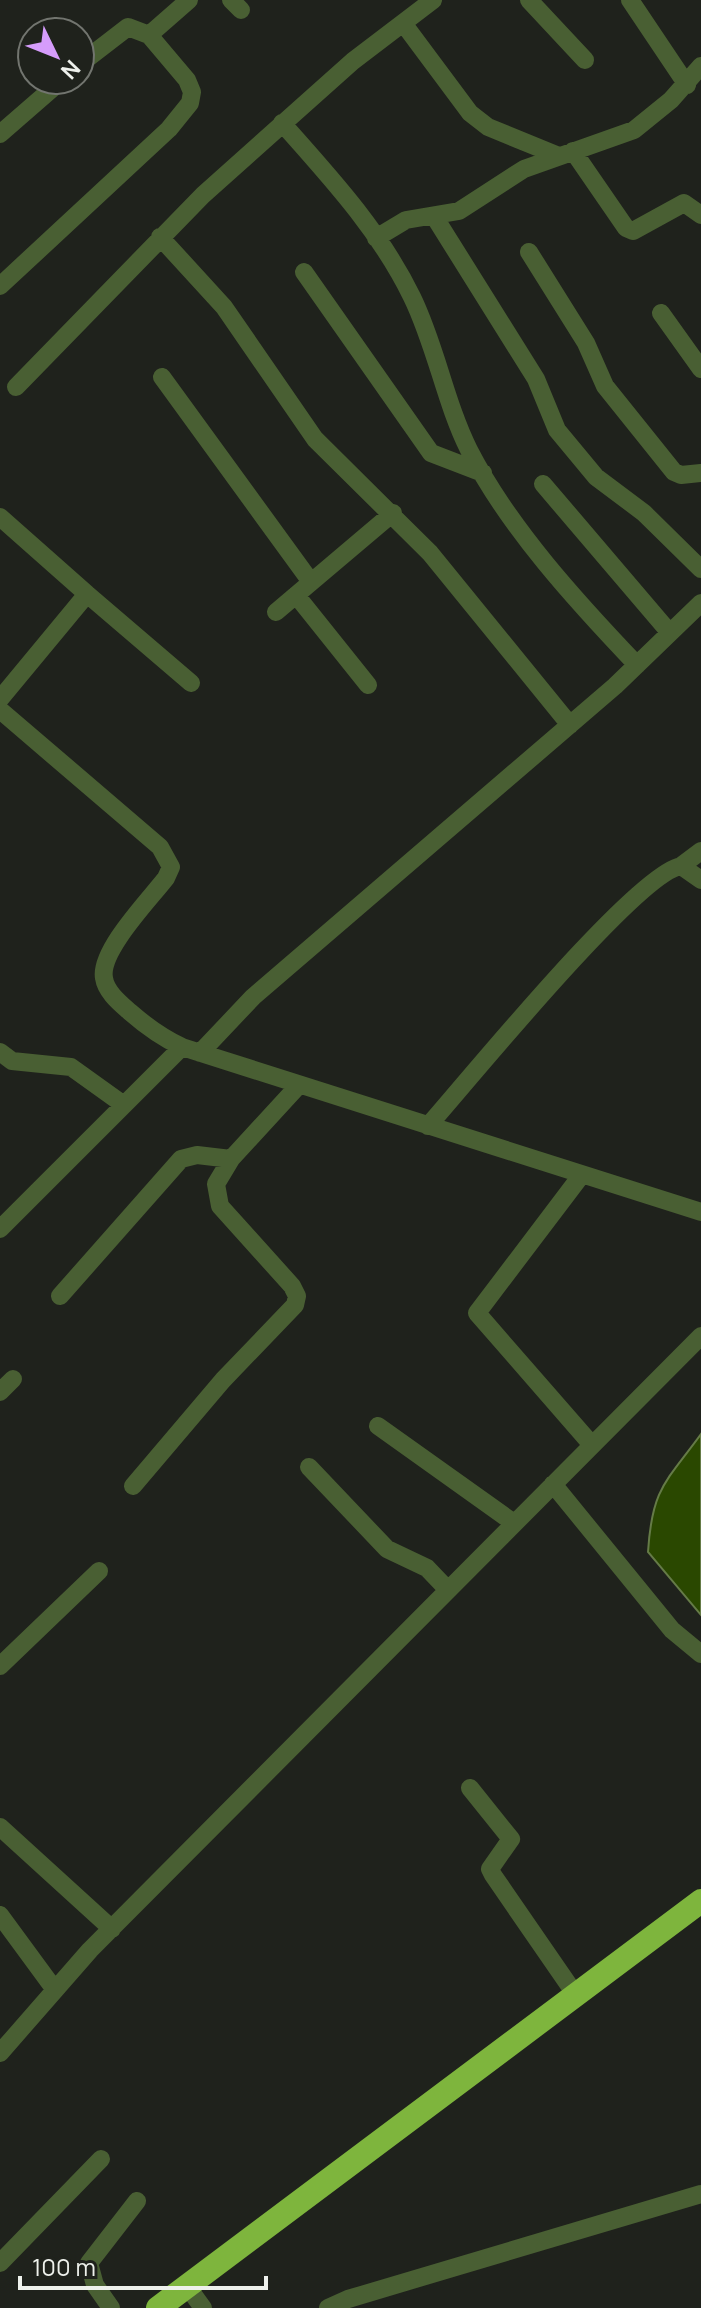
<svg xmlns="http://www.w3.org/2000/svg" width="701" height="2308" viewBox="0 0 701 2308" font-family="Manrope,sans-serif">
	<rect width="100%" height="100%" fill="#1f221c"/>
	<!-- water -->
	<path fill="#2a4800" stroke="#657b47" stroke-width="2" d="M701,1434V1615L648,1552C652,1488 666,1482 701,1434Z"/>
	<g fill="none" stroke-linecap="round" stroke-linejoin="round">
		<!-- minor -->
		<path stroke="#495f33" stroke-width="18" d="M231,0L241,10
			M529,0L585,60
			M630,0L687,85
			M403,23L470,113L488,127L559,156
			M149,35L189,0
			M282,123C330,177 380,231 412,297C436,346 445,402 469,450C509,528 577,602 637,665
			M0,134L62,80
			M573,151L626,228L633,231L684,203L701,215
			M434,216L536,379L557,430L596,477L644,513L701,569
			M160,237L224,307L315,439L430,553L570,725
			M376,238L406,220L459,211L524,169L634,130L671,100L701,66
			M529,252L586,343L605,386L674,472L681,475L701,473
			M304,272L431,453L483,473
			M0,286L169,129L190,103L192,92L187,80L149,35L128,27L80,64
			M661,313L701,369
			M162,377L311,582
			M16,387L203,195L353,61L433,0
			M543,484L670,633
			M0,517L87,594L0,699
			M87,594L191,683
			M296,595L368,685
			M276,612L393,513
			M0,710L160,847L171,867L166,878C150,899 99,951 104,978C106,992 120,1003 130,1012C146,1026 163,1038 182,1047L701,1212
			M681,866L701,851
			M0,1052L12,1061L71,1067L124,1105
			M200,1053L253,997L615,686L701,603
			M428,1126C468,1081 636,874 681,866L701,880
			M580,1177L477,1313L592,1445
			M0,1229L182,1047
			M60,1296L181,1159L197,1155L231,1159
			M0,1392L13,1379
			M378,1426L514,1523
			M309,1467L387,1549L427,1568L448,1590
			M553,1484L672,1630L701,1654
			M133,1486L223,1380L295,1305L297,1296L292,1286L220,1206L216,1184L231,1159L299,1085
			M0,1666L99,1571
			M470,1788L511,1839L490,1869L493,1875L575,1994
			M0,1827L112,1929
			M0,1915L55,1990
			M0,2053L90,1950L701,1336
			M0,2263L101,2159
			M187,2286L203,2308
			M111,2308L95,2285L89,2263L137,2201
			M328,2308L348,2299L701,2194"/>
		<!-- highway -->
		<path stroke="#7eb53d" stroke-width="24" d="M158,2308L701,1901"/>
	</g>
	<!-- north arrow -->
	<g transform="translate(56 56) rotate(133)"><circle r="38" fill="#1f221c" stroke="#72756f" stroke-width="2"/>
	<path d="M0-6L14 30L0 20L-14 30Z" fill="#d59cfb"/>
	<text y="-12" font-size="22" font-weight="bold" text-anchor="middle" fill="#eef1ec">N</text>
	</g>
	<!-- scale -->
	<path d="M20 2276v12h246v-12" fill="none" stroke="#eef1ec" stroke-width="4"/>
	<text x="32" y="2276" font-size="24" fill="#eef1ec" stroke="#1f221c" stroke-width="6" paint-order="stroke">100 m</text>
</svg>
